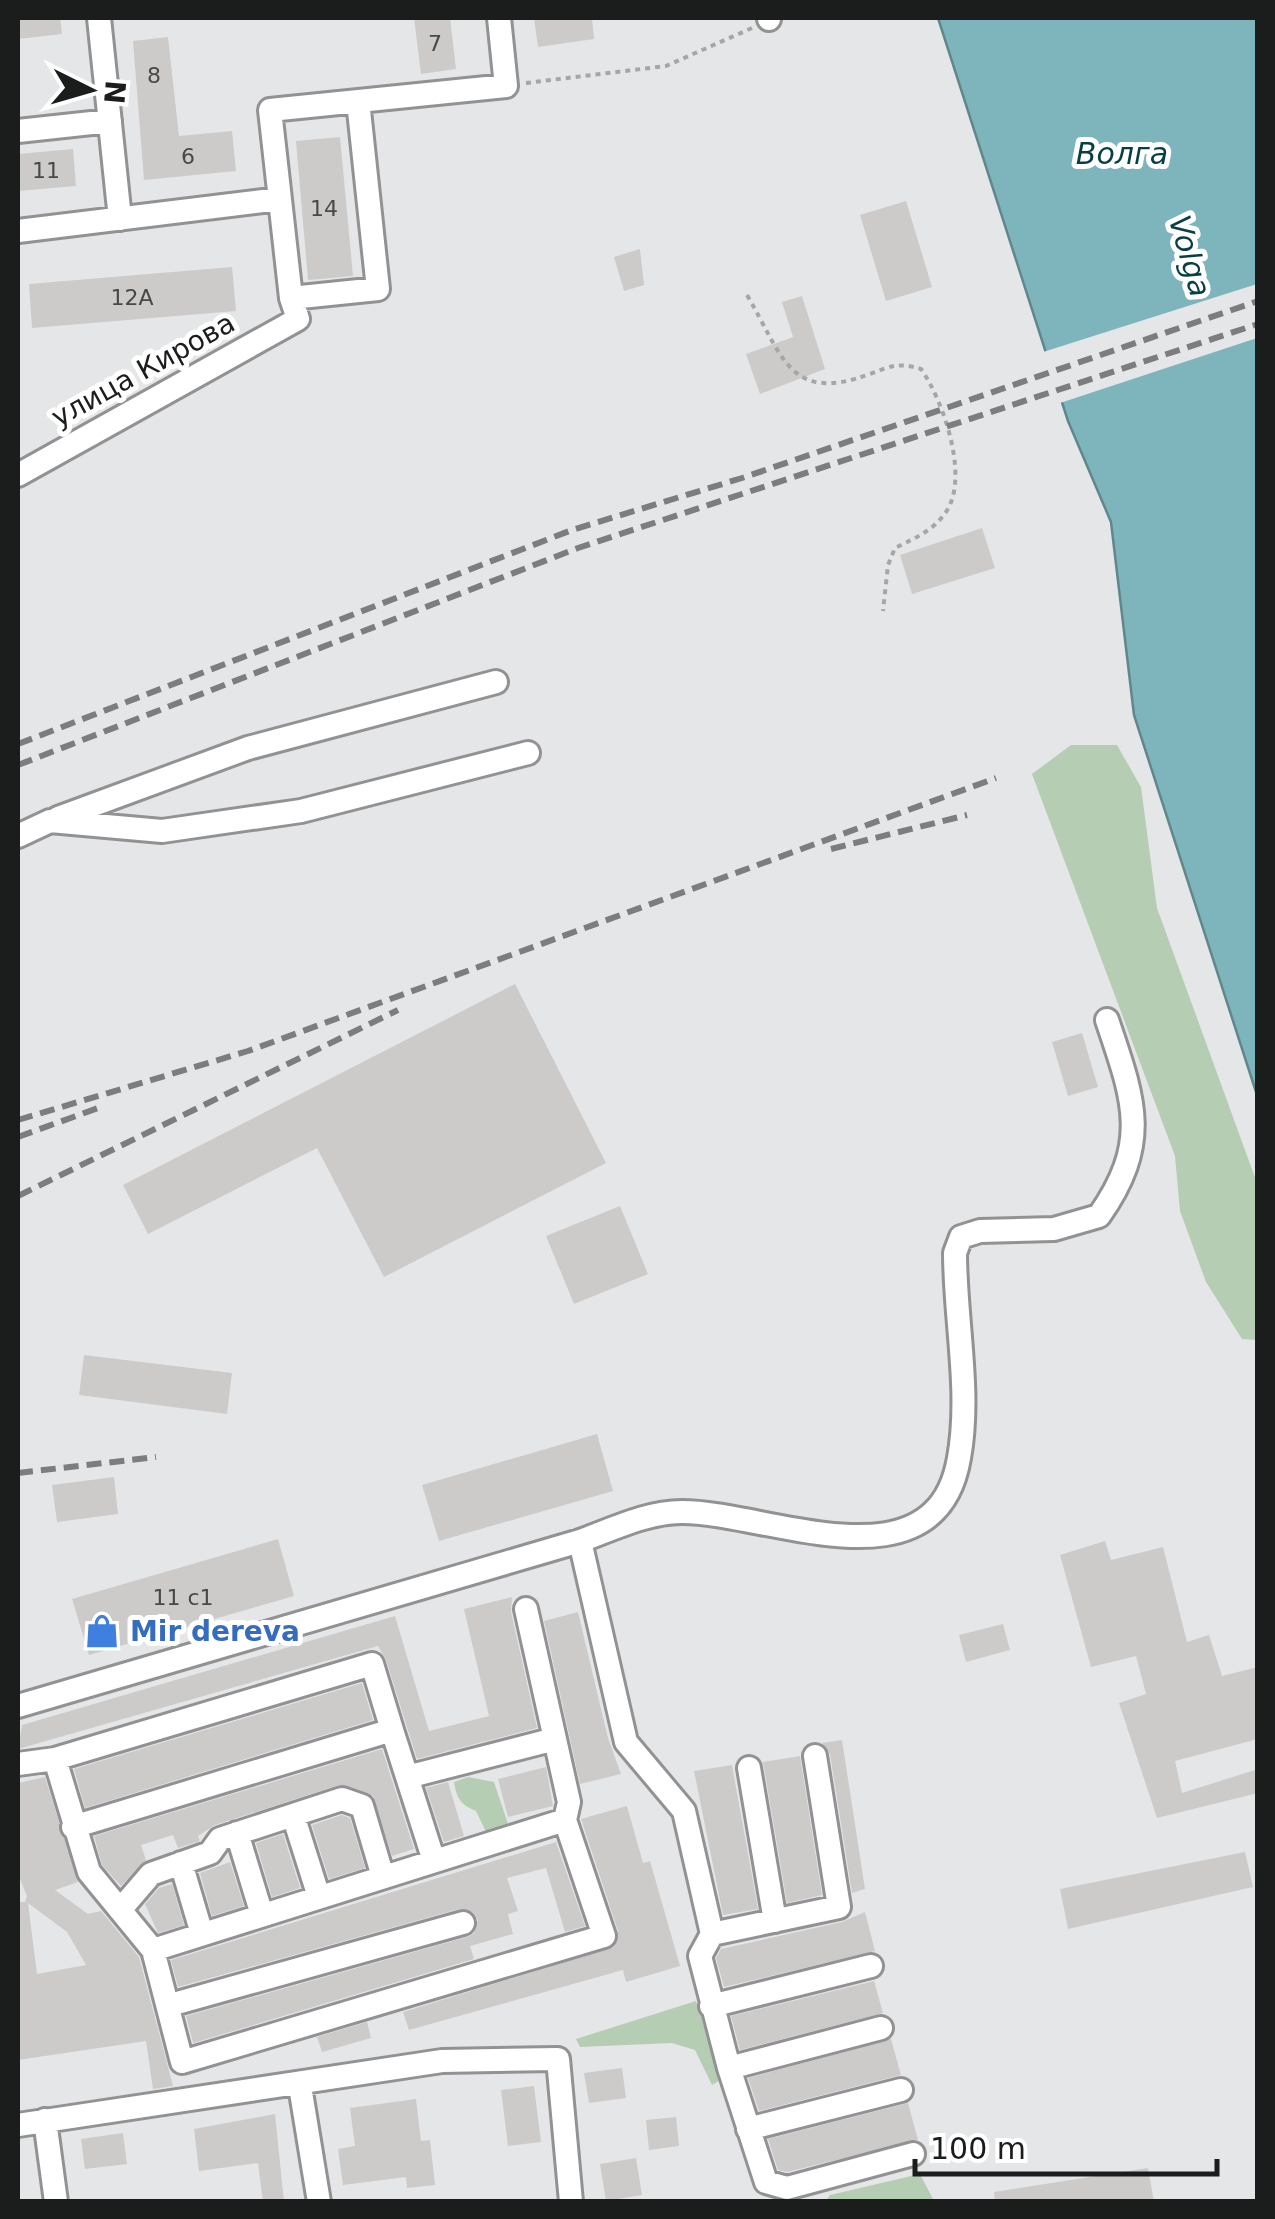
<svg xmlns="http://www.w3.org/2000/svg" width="1275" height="2219" viewBox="0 0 1275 2219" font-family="'DejaVu Sans',sans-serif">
	<rect width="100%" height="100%" fill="#e5e6e8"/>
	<!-- green -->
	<path fill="#b5cdb3" d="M1071,745H1117L1141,787L1157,908L1257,1183V1340L1242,1339L1206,1282L1180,1211L1175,1156L1032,774Z
		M468,1777L494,1782L509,1827L487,1834L476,1811C460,1804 457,1799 454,1782Z
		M696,2001L722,2079L712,2085L695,2050L672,2043L580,2047L576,2039Z
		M920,2174L934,2201H826L830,2195Z"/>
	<!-- water -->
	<path fill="#7eb5bc" stroke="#60878c" stroke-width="2.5" d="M938,18H1257V1095L1134,715L1111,522L1068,421Z"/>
	<!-- pier -->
	<path fill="#e5e6e8" d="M1257,284V338L1057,404L1040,353Z"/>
	<!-- building -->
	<path fill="#cdcbca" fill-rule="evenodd" d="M18,18H60L62,34L18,39Z
		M414,18H450L456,69L421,74Z
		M534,18H592L594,39L538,47Z
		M168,37L179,136L232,131L236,171L144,180L133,41Z
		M340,137L353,276L308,280L296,141Z
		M73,149L76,186L18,191V154Z
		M906,201L932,287L886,301L860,215Z
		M640,249L644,285L624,291L614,257Z
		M232,267L236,311L32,328L29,284Z
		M802,296L825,369L760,394L746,354L793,337L782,302Z
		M982,528L995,568L912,594L900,555Z
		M515,984L606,1163L384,1277L317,1148L148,1234L123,1185Z
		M1082,1033L1098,1087L1068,1096L1052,1042Z
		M620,1206L648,1274L574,1304L546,1236Z
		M84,1355L232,1373L227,1414L79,1395Z
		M597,1434L613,1491L439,1541L422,1485Z
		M114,1477L118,1514L57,1522L52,1485Z
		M278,1539L294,1596L89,1655L72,1599Z
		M1105,1541L1111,1560L1163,1547L1187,1642L1209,1635L1222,1676L1258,1667V1739L1175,1761L1182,1793L1258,1769V1793L1157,1818L1119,1703L1146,1694L1136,1656L1091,1667L1060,1555Z
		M512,1597L511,1612L537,1728L417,1759L386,1660L378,1646L18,1749L22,1725L395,1616L429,1731L489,1716L464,1609Z
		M578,1612L608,1738L621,1774L580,1784L544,1621Z
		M1003,1624L1010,1650L966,1662L959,1635Z
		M362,1683L373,1720L85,1808L74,1769Z
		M842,1740L865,1889L852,1893L830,1754L822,1743Z
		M382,1749L414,1849L392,1856L373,1796L339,1785L215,1825L198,1836L200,1841L178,1848L173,1835L141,1845L146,1860L121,1886L102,1865L94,1836Z
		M800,1756L822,1895L787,1903L763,1762Z
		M732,1765L758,1909L723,1915L694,1771Z
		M546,1767L553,1806L508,1817L498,1779Z
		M45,1777L78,1882L55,1890L88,1914L101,1911L139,1957L173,2086L153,2089L146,2041L18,2060V1902H25L27,1896L18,1874V1783ZM28,1903L67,1932L86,1965L37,1974Z
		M448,1782L464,1836L444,1842L426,1788Z
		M627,1806L643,1863L650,1861L680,1966L626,1982L623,1970L409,2030L403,2012L614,1947L618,1931L581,1819Z
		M342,1815L350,1818L365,1868L329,1879L312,1825Z
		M283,1834L300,1888L272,1897L256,1843Z
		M556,1842L585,1926L565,1932L546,1868L507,1878L518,1911L508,1914L513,1934L470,1946L474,1959L193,2043L186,2016L467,1937L474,1933L478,1920L473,1912L459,1909L178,1987L171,1960Z
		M1245,1852L1253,1887L1068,1929L1060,1889Z
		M230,1862L244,1906L212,1916L200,1873Z
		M172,1884L184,1925L158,1933L145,1904L159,1888Z
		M865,1912L875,1951L724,1987L716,1958L721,1949L842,1922Z
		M874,1981L883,2013L740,2050L731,2016Z
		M367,2022L371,2038L322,2052L317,2037Z
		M891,2039L901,2075L759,2111L748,2078Z
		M622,2068L626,2098L589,2103L584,2073Z
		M534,2086L541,2142L508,2146L501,2090Z
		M416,2099L421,2141L430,2140L435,2185L407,2188L406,2177L343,2185L338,2149L355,2146L350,2108Z
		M908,2103L918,2140L787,2172L778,2170L768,2139Z
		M275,2114L284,2202H263L258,2163L199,2171L194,2129Z
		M676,2117L679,2146L649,2150L646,2120Z
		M123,2133L127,2164L85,2169L81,2139Z
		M636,2158L642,2195L606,2201L600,2164Z
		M1148,2168L1154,2202H995L994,2192Z"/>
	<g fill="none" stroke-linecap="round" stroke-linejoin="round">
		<!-- minor casing -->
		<g stroke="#929294" stroke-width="28">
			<path id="minor" d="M99,18L120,219
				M769,18V19
				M18,131L110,121
				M18,231L279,199
				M291,298L378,289L358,101
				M18,475L298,319L291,298L270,110L506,86L499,18
				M58,818L248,748L496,682
				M18,836L50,821L162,831L301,811L528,753
				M580,1541L626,1742L684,1811L712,1934L700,1956L729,2068L766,2182L787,2188L913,2154
				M526,1609L569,1802L565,1820
				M18,1706L580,1541C613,1529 647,1512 682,1512C767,1512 936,1593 959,1458C971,1392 955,1320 955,1253L961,1237L980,1231L1054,1229L1099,1216C1151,1142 1134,1100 1107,1020
				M392,1730L434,1861
				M55,1759L89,1872L153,1950L182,2062L604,1936L565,1820L153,1950
				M18,1764L55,1759L372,1664L392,1730L73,1827
				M749,1768L775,1921
				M407,1777L555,1739
				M293,1815L319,1897
				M237,1833L262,1915
				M181,1863L202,1934
				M120,1910L151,1874L210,1853L220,1839L342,1799L362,1806L383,1877
				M712,1934L839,1907L815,1756
				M170,2005L463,1923
				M711,2006L871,1966
				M729,2068L881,2028
				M300,2086L319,2202
				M45,2120L56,2202
				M18,2125L442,2061L558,2059L571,2202
				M748,2129L901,2090"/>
		</g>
		<!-- path -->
		<path stroke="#a5a6a7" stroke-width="4" stroke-dasharray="5 5" stroke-linecap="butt" d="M526,83L666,66L752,28
			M747,295C783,356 789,404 870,374C891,366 899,362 921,369C943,400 970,477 946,512C933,531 915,538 895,548L888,565L883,611"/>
		<!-- minor -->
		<use href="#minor" stroke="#fff" stroke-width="22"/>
		<!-- rail -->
		<path stroke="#7c7d7e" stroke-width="6" stroke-dasharray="15 8" stroke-linecap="butt" d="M18,744L572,530L742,478L1258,301
			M18,765L578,548L1258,324
			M831,849L967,815
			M18,1120L248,1051L996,778
			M18,1137L98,1108
			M18,1196L398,1010
			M18,1473L156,1457"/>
	</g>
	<!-- icons -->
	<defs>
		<g id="shop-bare" transform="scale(2.7)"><path d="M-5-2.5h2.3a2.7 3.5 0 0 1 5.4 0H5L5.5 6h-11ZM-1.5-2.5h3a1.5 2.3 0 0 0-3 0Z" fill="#3f7fe0" stroke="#fff" stroke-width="2.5" paint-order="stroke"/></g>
	</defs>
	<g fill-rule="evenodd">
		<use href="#shop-bare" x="102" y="1631"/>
	</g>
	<g text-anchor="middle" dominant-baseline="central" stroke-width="10" stroke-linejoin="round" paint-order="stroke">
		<!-- number labels -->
		<g font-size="22" fill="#484848">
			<text x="435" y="43">7</text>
			<text x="154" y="75">8</text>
			<text x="188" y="156">6</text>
			<text x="46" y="170">11</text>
			<text x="324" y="208">14</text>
			<text x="132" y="297">12А</text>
			<text x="183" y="1597">11 с1</text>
		</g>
		<!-- street labels -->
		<g font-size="28" fill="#1b1c1c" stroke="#fff">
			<text transform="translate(143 370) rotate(-29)">улица Кирова</text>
		</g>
		<!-- shop labels -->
		<g font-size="28" font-weight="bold" fill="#366cbe" stroke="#fff" text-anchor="start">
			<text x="130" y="1631">Mir dereva</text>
		</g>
		<!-- water labels -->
		<g font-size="30" font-style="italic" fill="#083f44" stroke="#fff">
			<text x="1122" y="153">Волга</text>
			<text transform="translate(1190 256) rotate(74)">Volga</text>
		</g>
	</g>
	<!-- border -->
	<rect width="1275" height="2219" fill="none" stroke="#1b1c1c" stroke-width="40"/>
	<!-- north arrow -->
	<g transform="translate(90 90) rotate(95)" stroke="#ffffff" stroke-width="8" paint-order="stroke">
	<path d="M0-8L18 38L0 25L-18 38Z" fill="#1b1c1c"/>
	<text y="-15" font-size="28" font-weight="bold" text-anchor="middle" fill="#1b1c1c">N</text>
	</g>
	<!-- scale -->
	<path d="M915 2159v15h302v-15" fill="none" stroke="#1b1c1c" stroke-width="5"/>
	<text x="930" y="2159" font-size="30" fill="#1b1c1c" stroke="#ffffff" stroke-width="8" paint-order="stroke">100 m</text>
</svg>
